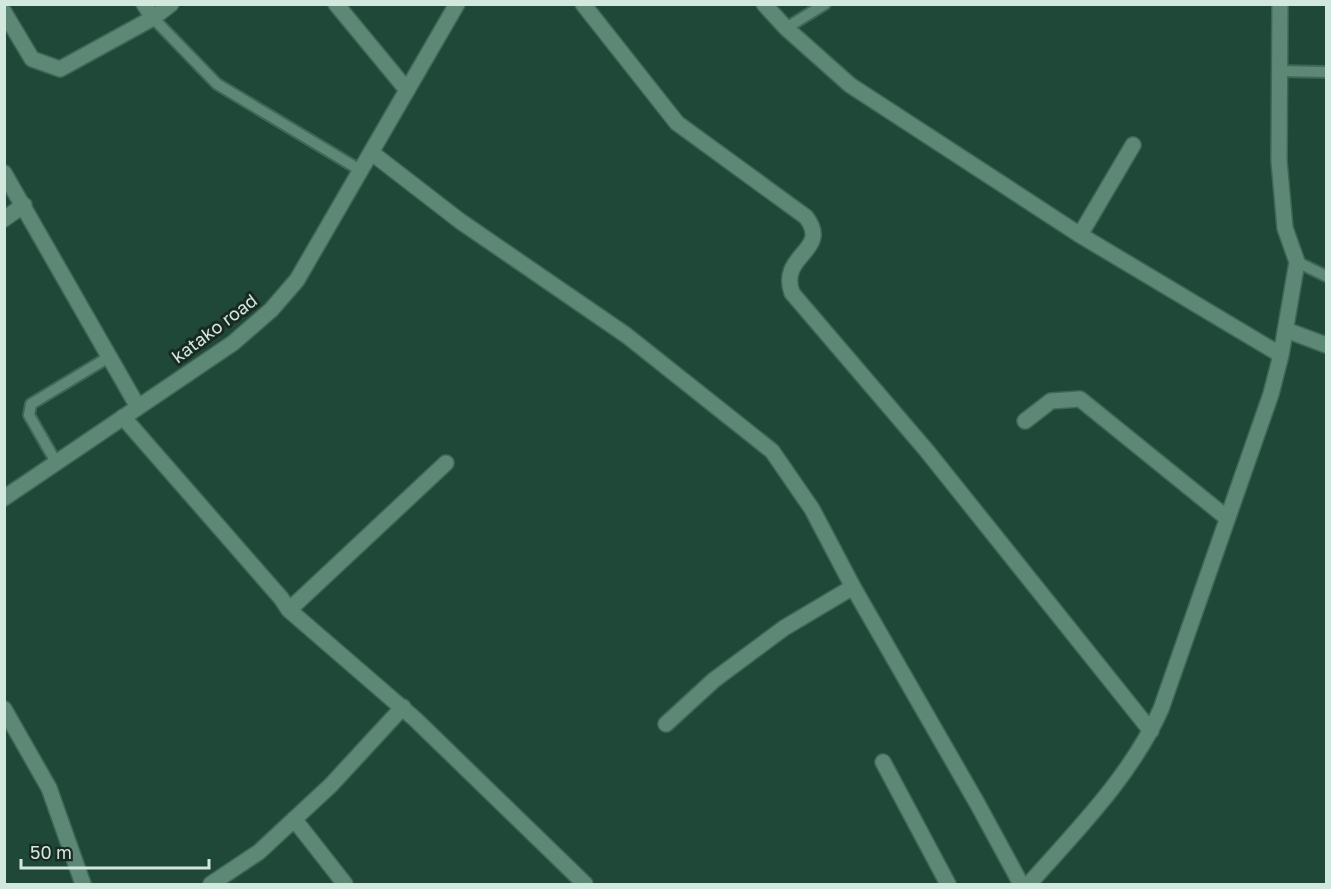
<svg xmlns="http://www.w3.org/2000/svg" width="1331" height="889" viewBox="0 0 1331 889" font-family="'Golos Text',sans-serif">
	<rect width="100%" height="100%" fill="#1f4838"/>
	<g fill="none" stroke-linecap="round" stroke-linejoin="round">
		<!-- lane casing -->
		<g stroke="#406659" stroke-width="14">
			<path id="lane" d="M153,18L217,84L360,170
				M786,28L825,4
				M1280,71L1326,72
				M1297,262L1326,276
				M56,462L29,415L31,404L109,357"/>
		</g>
		<!-- street casing -->
		<g stroke="#406659" stroke-width="18">
			<path id="street" d="M144,4L153,18
				M336,4L407,90
				M583,4L677,123L806,217C832,251 778,254 792,293L927,451L1151,731
				M764,4L786,28L850,85L1080,235L1281,355
				M4,12L32,59L60,69L153,18L171,4
				M372,153L460,221L626,335L772,451L812,509L853,587L977,803L1021,884
				M4,173L138,407
				M4,219L24,205
				M1080,235L1133,145
				M1286,330L1326,345
				M123,417L281,598L289,610L415,719L585,884
				M1025,421L1051,401L1080,399L1227,518
				M289,610L446,463
				M4,709L49,788L83,884
				M666,724L714,680L784,628L853,587
				M883,762L948,884
				M294,819L345,884
				M211,884L259,852L331,785L403,707
				M1029,884C1077,830 1131,776 1161,709L1271,394L1281,355L1297,262L1285,228L1279,161L1280,4"/>
		</g>
		<!-- secondary casing -->
		<g stroke="#406659" stroke-width="18">
			<path id="secondary" d="M4,498L233,343L271,310L297,280L457,4"/>
		</g>
		<!-- lane -->
		<use href="#lane" stroke="#5d8876" stroke-width="10"/>
		<!-- street -->
		<use href="#street" stroke="#5d8876" stroke-width="15"/>
		<!-- secondary -->
		<use href="#secondary" stroke="#5d8876" stroke-width="15"/>
	</g>
	<g text-anchor="middle" dominant-baseline="central" stroke-width="6" stroke-linejoin="round" paint-order="stroke">
		<!-- street labels -->
		<g font-size="18" fill="#d2e8de" stroke="#192a23">
			<text transform="translate(214 328) rotate(-37)">katako road</text>
		</g>
	</g>
	<!-- border -->
	<rect width="1331" height="889" fill="none" stroke="#d2e8de" stroke-width="12"/>
	<!-- scale -->
	<path d="M21 859v9h188v-9" fill="none" stroke="#d2e8de" stroke-width="3"/>
	<text x="30" y="859" font-size="18" fill="#d2e8de" stroke="#192a23" stroke-width="4.5" paint-order="stroke">50 m</text>
</svg>
